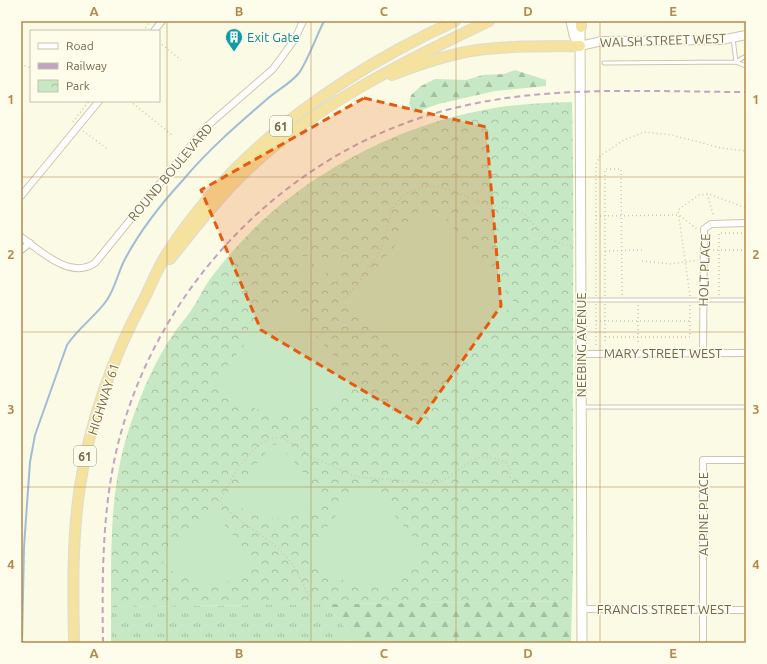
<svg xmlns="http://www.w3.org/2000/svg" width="767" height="664" viewBox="0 0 767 664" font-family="Ubuntu,sans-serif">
	<defs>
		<pattern id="grass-tufts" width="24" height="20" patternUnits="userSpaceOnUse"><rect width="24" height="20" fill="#c6e8c4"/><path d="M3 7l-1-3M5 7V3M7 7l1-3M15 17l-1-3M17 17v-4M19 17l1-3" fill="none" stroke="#a5c0a1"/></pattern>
		<pattern id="forest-firs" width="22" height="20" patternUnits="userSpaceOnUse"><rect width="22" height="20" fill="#c6e8c4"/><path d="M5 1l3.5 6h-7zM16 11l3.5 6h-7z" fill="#a5c0a1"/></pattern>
		<pattern id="park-crowns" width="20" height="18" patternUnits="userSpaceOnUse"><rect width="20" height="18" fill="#c6e8c4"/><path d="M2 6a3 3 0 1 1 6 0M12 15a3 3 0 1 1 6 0" fill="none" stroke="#a5c0a1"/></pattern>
	</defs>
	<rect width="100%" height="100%" fill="#fbfae5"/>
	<!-- grass -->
	<path fill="url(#grass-tufts)" d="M326,604L347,630L351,643H111V607Z"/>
	<!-- forest -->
	<path fill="url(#forest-firs)" d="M515,70L546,80V86L495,91L438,104L414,113L409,104L411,95L421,86L435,79L466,80L483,75L504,74Z
		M572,601L571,643H351L347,630L326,604Z"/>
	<!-- park -->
	<path fill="url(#park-crowns)" d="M572,102C574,188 573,273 573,359C572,440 575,520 572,601L111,607C111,551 110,496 125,442C136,405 152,365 174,333C179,326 185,319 190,312C196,303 201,294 206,285C221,263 242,240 262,221C320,167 405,124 484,110C513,104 542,103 572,102Z"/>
	<!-- pitch -->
	<path fill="#c6e8c4" d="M434,212L444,217L514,302C489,330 463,371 419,360C408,358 398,354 389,346C374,333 362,315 349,301L418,218L423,214Z
		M298,256H310V282H298Z
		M314,257H326V282H314Z
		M329,257H341V282H329Z
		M288,304L357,383C307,424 263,424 213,384L276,305Z
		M279,444L324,498C293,527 259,524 228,498L272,445Z
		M370,487L426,552C418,559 410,568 401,575C368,598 330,580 307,553L357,488Z
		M207,510H213L256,565C228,591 190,589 162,563Z"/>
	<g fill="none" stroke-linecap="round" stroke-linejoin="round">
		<!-- stream -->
		<path stroke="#a1bcd5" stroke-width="2" d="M22,643L24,547L30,462L35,435L67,345C78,328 95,317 107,300C115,288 118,273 124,261C139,232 161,204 183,180C208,150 237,125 266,100C277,90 290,84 299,73C307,62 317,35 324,21"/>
		<!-- service casing -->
		<g stroke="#cdc5ac" stroke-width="5">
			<path id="service" d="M733,38L736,62L746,56
				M604,63L736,62L746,66
				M582,300H746
				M582,407H746"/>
		</g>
		<!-- minor casing -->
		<g stroke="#cdc5ac" stroke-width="8">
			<path id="minor" d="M154,31L162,21
				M21,196L99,101
				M21,237C41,251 70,280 95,263L205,128L273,69L295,39L303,21
				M21,250L30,243
				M703,353L704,229L711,224L746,223
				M581,354L746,353
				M581,609L746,610
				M703,643V460H746"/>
		</g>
		<!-- tertiary casing -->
		<g stroke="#cdc5ac" stroke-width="10">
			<path id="tertiary" d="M580,46L602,41L721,40L746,35"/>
		</g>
		<!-- secondary casing -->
		<g stroke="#cfc7a9" stroke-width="11">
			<path id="secondary" d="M571,21L574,35L579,45
				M580,21L582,643"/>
		</g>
		<!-- trunk casing -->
		<g stroke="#dddbd4" stroke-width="12">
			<path id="trunk" d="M581,27V21
				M392,75C420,64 448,54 478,50C512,45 546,47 580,46
				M170,259C194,229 219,197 247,170C317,104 403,62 489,21
				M74,643C73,591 72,538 80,486C90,421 112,359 143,301C151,286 157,269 166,255C235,147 340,74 455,21"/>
		</g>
		<!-- path -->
		<path stroke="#d4c6a1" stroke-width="1.5" stroke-dasharray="1 3" stroke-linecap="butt" d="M143,31L150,21
			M159,42L181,60
			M21,64L31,68
			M130,101L172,135
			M73,122L89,101
			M83,131L109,150
			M707,194L714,217
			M596,216L679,215L697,229
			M709,250H746
			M605,251L642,250
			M642,261L671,264L698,260
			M719,295V233H746
			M596,296V164L600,156L624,140L644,132L672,135L721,148L746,151
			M605,296V169H621L622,295
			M690,296L678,210L699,195L709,194L746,208
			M345,298C357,283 371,267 381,249C388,235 387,213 398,201C425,172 457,194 486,204C498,208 512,207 524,214C529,218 532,223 536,227C547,237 559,245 573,246
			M596,304V348
			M605,304V344
			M638,305V344
			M596,321H690
			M605,337H690V304
			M309,596C301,580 294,563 281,551C261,533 238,522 220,502C228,481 258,429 285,439L312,457L350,474L359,477L435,484C463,474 470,445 507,463L511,471L510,479"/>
		<!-- service -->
		<use href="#service" stroke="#fff" stroke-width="3"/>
		<!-- minor -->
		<use href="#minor" stroke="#fff" stroke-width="6"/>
		<!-- tertiary -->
		<use href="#tertiary" stroke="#fff" stroke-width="8"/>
		<!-- secondary -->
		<use href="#secondary" stroke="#fff" stroke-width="9"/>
		<!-- trunk -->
		<use href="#trunk" stroke="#f5e29f" stroke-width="10"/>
		<!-- rail -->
		<path stroke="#c0a4c4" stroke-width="2" stroke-dasharray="6 4" stroke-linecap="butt" d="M103,643C102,575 102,506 119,440C162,276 297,143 463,106C555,85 652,92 746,92"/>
	</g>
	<!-- marked area -->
	<path fill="#e8590c" fill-opacity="0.2" stroke="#e8590c" stroke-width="3" stroke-dasharray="8 5" stroke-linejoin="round" d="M364,98L486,127L501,306L418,423L261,330L201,190Z"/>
	<!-- grid -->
	<path fill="none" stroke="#b4894d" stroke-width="1" stroke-opacity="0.55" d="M167,21V643M311,21V643M456,21V643M600,21V643M21,177H746M21,332H746M21,487H746"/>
	<!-- icons -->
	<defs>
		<g id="building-pin" transform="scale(0.9)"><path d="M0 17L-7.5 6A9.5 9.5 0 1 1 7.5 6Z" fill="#0f9aa8" stroke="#fefdeb"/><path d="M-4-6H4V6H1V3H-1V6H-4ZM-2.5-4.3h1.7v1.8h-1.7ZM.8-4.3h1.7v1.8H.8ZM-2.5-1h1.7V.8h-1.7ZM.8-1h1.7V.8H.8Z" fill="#fff"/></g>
	</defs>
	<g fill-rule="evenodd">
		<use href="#building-pin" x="234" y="37"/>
	</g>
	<g text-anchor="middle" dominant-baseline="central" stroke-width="3" stroke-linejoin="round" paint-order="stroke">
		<!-- shield labels -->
		<g fill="#fefdeb" stroke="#9d947b" stroke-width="1">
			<rect x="270" y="116" width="22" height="20" rx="3"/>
			<rect x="74" y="446" width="22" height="20" rx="3"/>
		</g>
		<g font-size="12" font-weight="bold" fill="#73674b">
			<text x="281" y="126">61</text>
			<text x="85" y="456">61</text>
		</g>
		<!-- culture labels -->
		<g font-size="13" fill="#0d838f" stroke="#fefdeb" text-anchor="start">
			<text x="247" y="37">Exit Gate</text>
		</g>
		<!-- street labels -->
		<g font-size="13" fill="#73674b" stroke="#fefdeb">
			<text transform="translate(663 40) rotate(-2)">WALSH STREET WEST</text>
			<text transform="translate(170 172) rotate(-50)">ROUND BOULEVARD</text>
			<text transform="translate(704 270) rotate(-88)">HOLT PLACE</text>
			<text transform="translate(581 345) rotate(-90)">NEEBING AVENUE</text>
			<text x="663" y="353">MARY STREET WEST</text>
			<text transform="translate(103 399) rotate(-72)">HIGHWAY 61</text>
			<text transform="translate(703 514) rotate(-90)">ALPINE PLACE</text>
			<text x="664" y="609">FRANCIS STREET WEST</text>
		</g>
	</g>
	<!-- border -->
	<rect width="767" height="664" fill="none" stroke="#fefdeb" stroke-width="44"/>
	<!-- legend -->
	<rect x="30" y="30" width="130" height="72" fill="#fefdeb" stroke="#c6c1ab"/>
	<rect x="38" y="43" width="20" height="6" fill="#ffffff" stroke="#c6c1ab"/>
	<text x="66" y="50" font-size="12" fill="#73674b">Road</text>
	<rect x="38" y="63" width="20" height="6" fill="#c0a4c4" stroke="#c6c1ab"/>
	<text x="66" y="70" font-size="12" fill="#73674b">Railway</text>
	<rect x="38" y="80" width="20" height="12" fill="url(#park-crowns)" stroke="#c6c1ab"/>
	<text x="66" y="90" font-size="12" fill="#73674b">Park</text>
	<rect x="22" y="22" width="723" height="620" fill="none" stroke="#b4894d" stroke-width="1.5"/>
	<g font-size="13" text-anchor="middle" font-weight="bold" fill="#b4894d">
		<text x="94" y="16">A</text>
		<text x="239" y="16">B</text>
		<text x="384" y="16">C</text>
		<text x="528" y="16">D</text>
		<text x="673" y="16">E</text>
		<text x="11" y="104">1</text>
		<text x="756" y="104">1</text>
		<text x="11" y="259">2</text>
		<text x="756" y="259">2</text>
		<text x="11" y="414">3</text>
		<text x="756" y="414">3</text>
		<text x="11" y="569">4</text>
		<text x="756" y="569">4</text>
		<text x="94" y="658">A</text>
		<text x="239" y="658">B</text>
		<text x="384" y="658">C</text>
		<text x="528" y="658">D</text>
		<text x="673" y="658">E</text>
	</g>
</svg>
